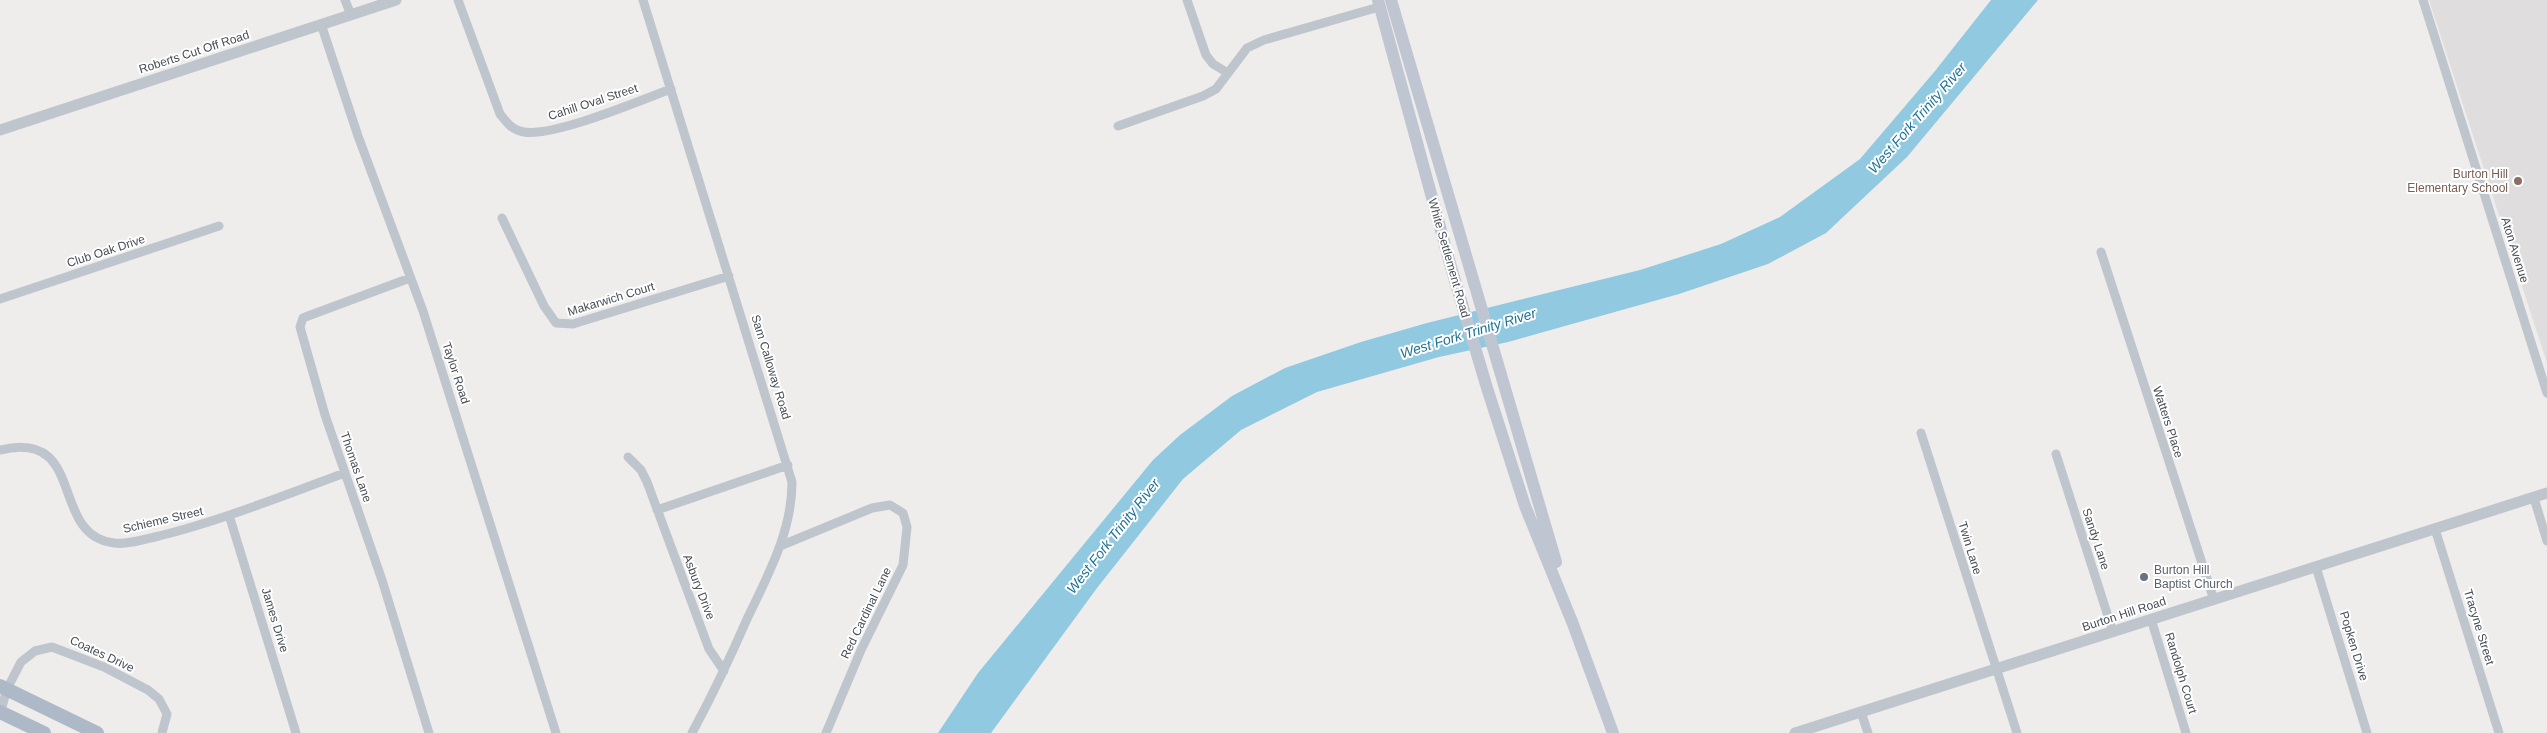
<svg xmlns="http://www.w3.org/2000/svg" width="2547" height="733" viewBox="0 0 2547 733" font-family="Arial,sans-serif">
	<rect width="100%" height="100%" fill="#efecec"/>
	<!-- education -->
	<path fill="#dfdddd" d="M2429,0H2547V363Z"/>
	<!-- water -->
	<path fill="#90c9e0" d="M1991,0H2038L1907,157L1826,233L1768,264L1679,294L1508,342L1439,357L1317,392L1241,430L1183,479L1097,588L991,733H938L978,673L1153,460L1180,435L1232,396L1285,368L1361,342L1427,323L1640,270L1721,244L1780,217L1860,159L1935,71Z"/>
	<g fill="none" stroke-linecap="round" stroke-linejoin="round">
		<!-- minor -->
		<path stroke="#bfc5cd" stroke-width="9" d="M345,0L351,15
			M458,0L500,114C507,123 512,130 524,132C554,137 639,101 671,89
			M643,0L792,482C792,532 768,575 747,619C730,658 712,696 692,733
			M1187,0L1206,55L1213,64L1228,73
			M2423,0L2547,393
			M321,24L358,136L423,311L556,733
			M1118,126L1203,96L1216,89L1247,48L1264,40L1379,7
			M502,218L544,306L556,323L573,324L729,276
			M2101,252L2214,600
			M410,278L308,316L303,318L300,327L325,415L382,580L429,733
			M0,299L219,226
			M1921,433L2017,733
			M0,450C88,429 48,535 114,543C128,545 145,539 159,536C223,520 284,495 345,473
			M2056,454L2113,632
			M628,457L641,470L647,482L709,649L724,671
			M2534,498L2547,541
			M657,510L788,465
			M229,515L296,733
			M2435,529L2499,733
			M780,546L872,508L890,505L903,513L907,527L903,565L861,650L826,733
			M2316,567L2367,733
			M2151,619L2186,733
			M1861,712L1868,733
			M0,714L7,689L21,662L35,651L52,647L104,667L148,690L159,699L167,714L162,733"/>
		<!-- tertiary -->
		<path stroke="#bfc5cd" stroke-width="11" d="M0,130L396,0
			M1795,733L2547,493"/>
		<!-- secondary -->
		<path stroke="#bfc6d1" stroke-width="12" d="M1378,0L1451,267L1487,388L1525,506L1573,624L1613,733
			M1391,0L1556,562"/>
		<!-- primary -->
		<path stroke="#aeb9c8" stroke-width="14" d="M0,686L97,733
			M0,712L44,733"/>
	</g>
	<!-- markers -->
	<circle fill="#8d6e63" stroke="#fff" stroke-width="2" cx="2518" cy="181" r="5"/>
	<circle fill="#6b7280" stroke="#fff" stroke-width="2" cx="2144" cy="577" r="5"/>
	<g text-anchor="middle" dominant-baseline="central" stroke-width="4" stroke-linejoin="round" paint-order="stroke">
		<!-- street labels -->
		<g font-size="12" fill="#474e57" stroke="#fff">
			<text transform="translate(194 52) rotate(-18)">Roberts Cut Off Road</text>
			<text transform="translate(593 102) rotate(-18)">Cahill Oval Street</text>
			<text transform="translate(2515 250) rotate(73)">Aton Avenue</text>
			<text transform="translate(106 251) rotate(-18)">Club Oak Drive</text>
			<text transform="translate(1449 258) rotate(74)">White Settlement Road</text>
			<text transform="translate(611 299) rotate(-17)">Makarwich Court</text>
			<text transform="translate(771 367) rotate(73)">Sam Calloway Road</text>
			<text transform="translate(456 373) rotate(72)">Taylor Road</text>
			<text transform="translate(2168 422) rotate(72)">Watters Place</text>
			<text transform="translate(356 467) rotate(71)">Thomas Lane</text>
			<text transform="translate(163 520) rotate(-13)">Schieme Street</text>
			<text transform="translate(2096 539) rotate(72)">Sandy Lane</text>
			<text transform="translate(1970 548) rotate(73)">Twin Lane</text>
			<text transform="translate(699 587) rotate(69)">Asbury Drive</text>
			<text transform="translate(866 613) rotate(-64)">Red Cardinal Lane</text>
			<text transform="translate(2124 614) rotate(-18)">Burton Hill Road</text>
			<text transform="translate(275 620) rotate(73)">James Drive</text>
			<text transform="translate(2479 627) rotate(73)">Tracyne Street</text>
			<text transform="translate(2354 646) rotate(73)">Popken Drive</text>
			<text transform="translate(102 654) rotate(25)">Coates Drive</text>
			<text transform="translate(2181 673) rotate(73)">Randolph Court</text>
		</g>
		<!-- education labels -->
		<g font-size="12" fill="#785e54" stroke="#fff" text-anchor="end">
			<text x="2508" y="174">Burton Hill<tspan x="2508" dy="14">Elementary School</tspan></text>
		</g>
		<!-- worship labels -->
		<g font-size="12" fill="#5b616d" stroke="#fff" text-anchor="start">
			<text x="2154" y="570">Burton Hill<tspan x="2154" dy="14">Baptist Church</tspan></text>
		</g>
		<!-- water labels -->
		<g font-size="14" font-style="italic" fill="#1c7295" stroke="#fff">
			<text transform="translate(1917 118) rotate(-49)">West Fork Trinity River</text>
			<text transform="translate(1468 333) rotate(-17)">West Fork Trinity River</text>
			<text transform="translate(1113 536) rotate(-52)">West Fork Trinity River</text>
		</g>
	</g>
</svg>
